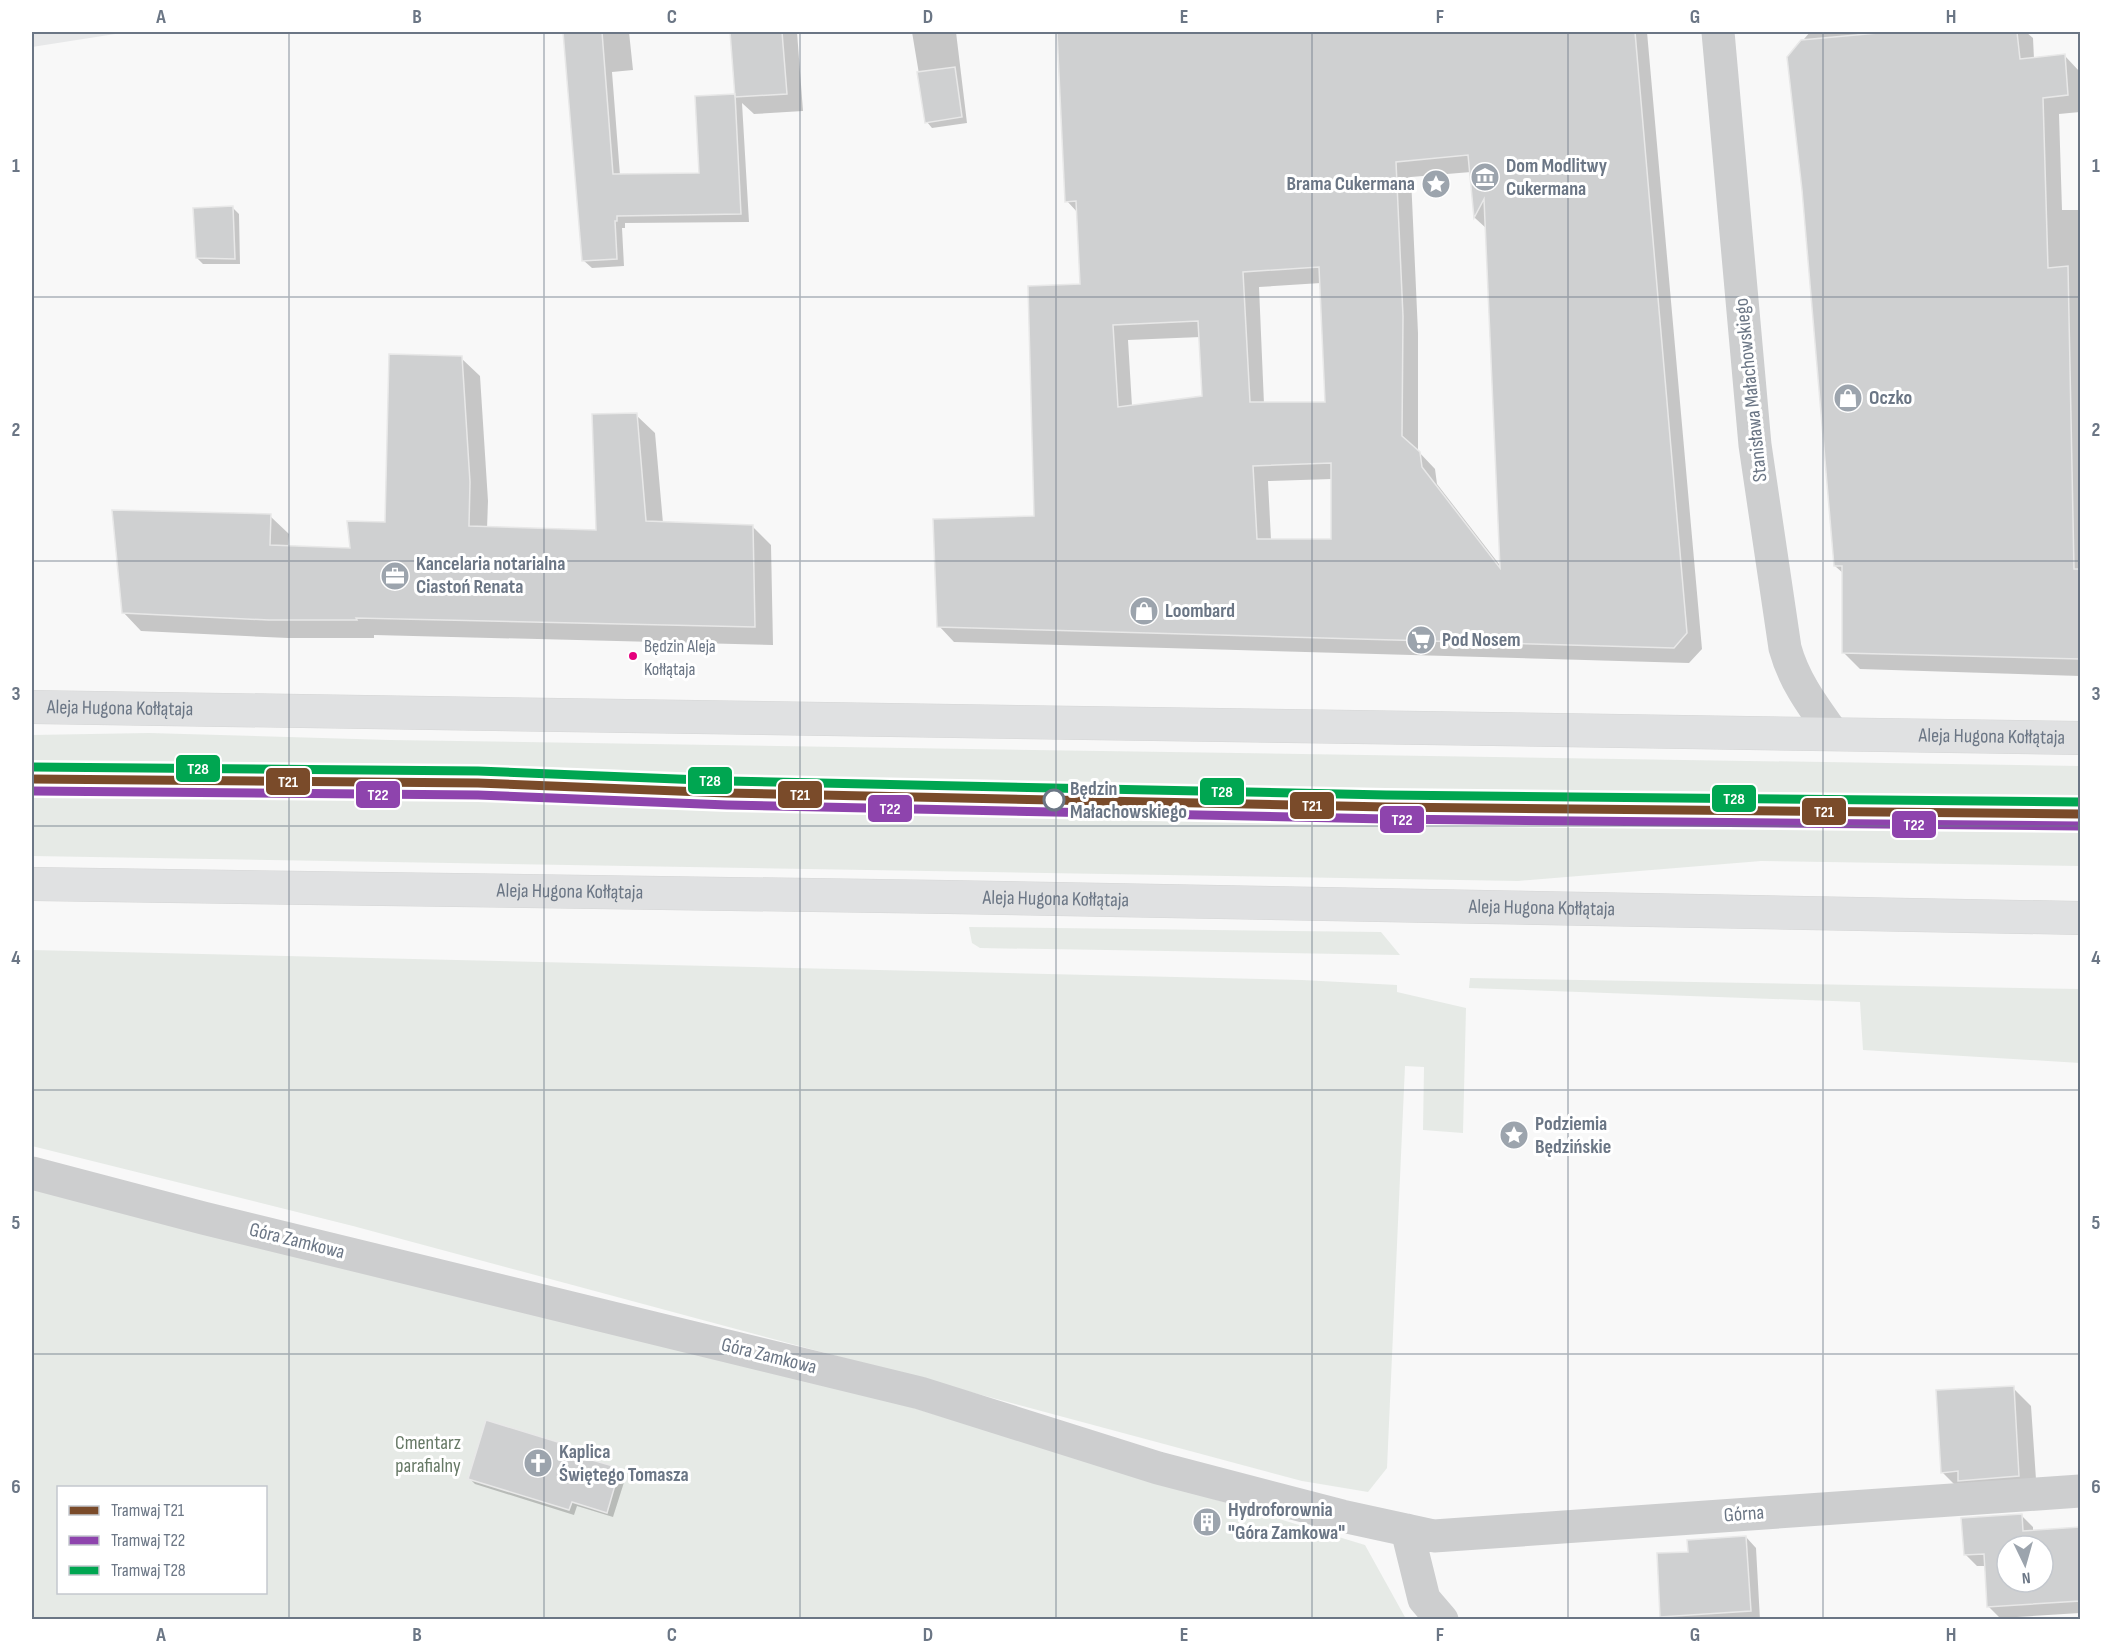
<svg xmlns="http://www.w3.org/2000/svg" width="2112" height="1651" viewBox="0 0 2112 1651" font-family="'Sofia Sans Condensed',sans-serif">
	<rect width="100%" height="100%" fill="#f8f8f8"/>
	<!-- built -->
	<path fill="#e7e8e9" d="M32,32H128L32,47Z"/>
	<!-- green -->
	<path fill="#e6eae6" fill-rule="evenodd" d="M149,733L390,740L2080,766V866L1761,861L1518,881L32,856V735Z
		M969,927L1381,932L1400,955L980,948L972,943Z
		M32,950L1302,980L1397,985V992L1466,1008L1463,1133L1423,1130L1424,1067L1405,1066L1387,1468L1368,1492L1302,1481L353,1226L32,1146Z
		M1470,978L2080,989V1063L1863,1050L1860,1002L1469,988Z
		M32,1183L871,1395L1365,1545L1406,1619H32ZM58,1488H266V1592H58Z"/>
	<!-- shadow -->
	<path fill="#0003" fill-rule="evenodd" d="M565,32H629L633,70L612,72L620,175L701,174L697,97L736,96L732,32H797L803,111L754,114L742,103L749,222L625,223V228H622L624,266L592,268L583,260Z
		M912,32H956L967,123L932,128L927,122Z
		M1058,32H1647L1702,649L1689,663L954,642L939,626L1036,517L1082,285L1078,213L1067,201ZM1471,172L1475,218L1487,229L1502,568L1437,484L1435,469L1418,451V333L1411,177ZM1321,283L1327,404H1264L1259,287ZM1201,337L1204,397L1132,406L1128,340ZM1332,479V541L1271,540L1268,481Z
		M1810,32H2026L2033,38L2034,59L2065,56L2080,72V112L2059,114L2062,210H2080V676L1860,669L1843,652L1844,574L1835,566L1803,189L1788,58Z
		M233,208L239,214L240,264H203L197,258Z
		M461,358L480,376L488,501L487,529L597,532L636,415L655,433L663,523L752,526L771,545L773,645L374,635V638H288L141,631L123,612L270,516L289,534L288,547L352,549L386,523Z
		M2013,1388L2031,1406L2037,1494L1960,1490L1942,1472Z
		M586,1452L592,1458L591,1461L620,1470L626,1476L613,1517L577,1506L574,1515L475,1484L469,1478Z
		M2021,1515L2033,1527V1532L2080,1529V1613L2000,1618L1988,1606L1986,1566H1977L1965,1554ZM2007,1546H2043V1582H2007Z
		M1746,1537L1756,1548L1760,1620H1664L1661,1616L1689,1553Z"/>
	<!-- building -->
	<path fill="#cfd0d1" stroke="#e8e8e8" stroke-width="1.5" fill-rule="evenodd" d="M563,32H602L613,174L699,173L695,96L735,94L741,214L617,216V221H615L617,259L582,261Z
		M730,32H782L787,94L735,97Z
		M1057,32H1635L1687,633L1674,648L937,627L933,519L1034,516L1028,286L1080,284L1076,201L1065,202ZM1468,155L1474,218L1484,199L1500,568L1422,467L1420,452L1402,436L1403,316L1396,162ZM1319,267L1325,402H1250L1243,272ZM1198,321L1202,396L1118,407L1113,325ZM1331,463V539H1257L1253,466Z
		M1889,32H2017L2020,59L2065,54L2068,95L2043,98L2048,268L2068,266L2074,569H2080V659L1842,653V566H1834L1802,190L1787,57L1801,40Z
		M955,67L962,117L925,123L917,72Z
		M233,206L235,259L196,258L193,208Z
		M389,354L462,356L470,482L469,526L596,530L592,414L637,413L646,521L753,525L755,627L356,618L357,620H269L122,613L112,510L271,514L270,545L350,548L347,521L385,522Z
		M2014,1386L2019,1476L1958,1481V1471L1941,1473L1936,1390Z
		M486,1420L587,1451L585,1458L620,1468L607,1513L572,1502L569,1510L468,1479Z
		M2022,1514L2023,1531L2080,1527V1601L1987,1607L1984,1554L1964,1555L1961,1518ZM2007,1546H2043V1582H2007Z
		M1746,1536L1751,1611L1660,1617L1657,1553L1688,1552L1687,1540Z"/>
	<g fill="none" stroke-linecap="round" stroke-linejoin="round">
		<!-- secondary casing -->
		<g stroke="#d5d6d6" stroke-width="34">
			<g id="secondary">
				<path id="s1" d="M32,707L2080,738"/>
				<path id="s2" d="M32,884L947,897L2080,918"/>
			</g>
		</g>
		<!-- minor -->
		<path stroke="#cdcecf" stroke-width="33" d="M1718,32L1755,445L1785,648C1794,681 1813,706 1833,734
			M32,1173L203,1218L920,1393L1158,1468L1342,1516L1434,1536L2080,1491
			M1407,1530L1424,1599L1442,1620"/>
		<!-- secondary -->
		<use href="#secondary" stroke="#e0e1e2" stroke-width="33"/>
		<!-- tram-1 casing -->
		<g stroke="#fff" stroke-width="14">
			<path id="tram-1" d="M32,779L478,783L727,793L1386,807L2080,814"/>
		</g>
		<!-- tram-2 casing -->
		<g stroke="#fff" stroke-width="14">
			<path id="tram-2" d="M32,791L478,795L727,805L1386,819L2080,826"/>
		</g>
		<!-- tram-3 casing -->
		<g stroke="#fff" stroke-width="14">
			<path id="tram-3" d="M32,767L478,771L727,781L1386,795L2080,802"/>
		</g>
		<!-- tram-1 -->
		<use href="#tram-1" stroke="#7a4b2a" stroke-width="9"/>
		<!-- tram-2 -->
		<use href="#tram-2" stroke="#8e44ad" stroke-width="9"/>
		<!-- tram-3 -->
		<use href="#tram-3" stroke="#00a651" stroke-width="9"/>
	</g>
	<!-- grid -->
	<path fill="none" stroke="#6b7685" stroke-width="1.5" stroke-opacity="0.55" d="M289,32V1620M544,32V1620M800,32V1620M1056,32V1620M1312,32V1620M1568,32V1620M1823,32V1620M32,297H2080M32,561H2080M32,826H2080M32,1090H2080M32,1354H2080"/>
	<!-- icons -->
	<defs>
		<g id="museum-disc" transform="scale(1.5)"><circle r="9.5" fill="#9ca4ad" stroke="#fff"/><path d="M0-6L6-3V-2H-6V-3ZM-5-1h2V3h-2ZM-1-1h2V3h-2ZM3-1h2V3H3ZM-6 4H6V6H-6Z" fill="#fff"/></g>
		<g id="sight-disc" transform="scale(1.5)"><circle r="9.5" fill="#9ca4ad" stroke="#fff"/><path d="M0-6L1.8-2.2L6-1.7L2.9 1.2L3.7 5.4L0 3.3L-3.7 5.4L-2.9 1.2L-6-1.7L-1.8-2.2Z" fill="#fff"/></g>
		<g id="shop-disc" transform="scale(1.5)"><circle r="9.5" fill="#9ca4ad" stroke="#fff"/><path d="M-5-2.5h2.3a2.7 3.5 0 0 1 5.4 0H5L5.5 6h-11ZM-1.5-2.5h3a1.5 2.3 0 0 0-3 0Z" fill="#fff"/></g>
		<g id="office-disc" transform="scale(1.5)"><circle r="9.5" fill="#9ca4ad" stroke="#fff"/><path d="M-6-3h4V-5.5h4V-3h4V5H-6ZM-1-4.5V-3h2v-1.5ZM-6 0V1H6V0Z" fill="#fff"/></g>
		<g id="supermarket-disc" transform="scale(1.5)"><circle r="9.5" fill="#9ca4ad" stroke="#fff"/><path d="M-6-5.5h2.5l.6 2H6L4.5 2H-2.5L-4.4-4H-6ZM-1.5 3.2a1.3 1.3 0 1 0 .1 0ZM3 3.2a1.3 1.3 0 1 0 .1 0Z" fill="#fff"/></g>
		<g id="church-disc" transform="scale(1.5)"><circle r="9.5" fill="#9ca4ad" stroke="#fff"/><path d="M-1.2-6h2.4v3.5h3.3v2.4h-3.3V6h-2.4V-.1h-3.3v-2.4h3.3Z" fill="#fff"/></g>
		<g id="building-disc" transform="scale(1.5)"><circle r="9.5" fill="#9ca4ad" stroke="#fff"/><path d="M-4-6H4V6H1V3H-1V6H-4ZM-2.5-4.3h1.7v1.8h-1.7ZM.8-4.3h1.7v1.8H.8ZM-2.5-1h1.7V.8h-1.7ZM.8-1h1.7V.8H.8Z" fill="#fff"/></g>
	</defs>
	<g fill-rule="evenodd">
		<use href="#museum-disc" x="1485" y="177"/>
		<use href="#sight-disc" x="1436" y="184"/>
		<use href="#shop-disc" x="1848" y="398"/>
		<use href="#office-disc" x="395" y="576"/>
		<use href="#shop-disc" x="1144" y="611"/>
		<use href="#supermarket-disc" x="1421" y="640"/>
		<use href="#sight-disc" x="1514" y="1135"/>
		<use href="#church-disc" x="538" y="1463"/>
		<use href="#building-disc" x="1207" y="1522"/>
	</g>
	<!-- markers -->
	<circle fill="#e5007d" stroke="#fff" stroke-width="2" cx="633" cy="656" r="5"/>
	<circle fill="#fff" stroke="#6b7685" stroke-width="3" cx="1054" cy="800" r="10"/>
	<g text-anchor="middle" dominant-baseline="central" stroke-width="6" stroke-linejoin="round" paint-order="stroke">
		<!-- bus labels -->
		<g font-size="18" fill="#6b7685" stroke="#fff" text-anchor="start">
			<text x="644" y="646">Będzin Aleja<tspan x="644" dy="23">Kołłątaja</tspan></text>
		</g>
		<!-- poi labels -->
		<g font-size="20" font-weight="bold" fill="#6b7685" stroke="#fff" text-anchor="start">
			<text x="1506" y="166">Dom Modlitwy<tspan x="1506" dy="23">Cukermana</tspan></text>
			<text x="1415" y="184" text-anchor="end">Brama Cukermana</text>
			<text x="1869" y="398">Oczko</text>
			<text x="416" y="564">Kancelaria notarialna<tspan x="416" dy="23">Ciastoń Renata</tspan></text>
			<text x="1165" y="611">Loombard</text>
			<text x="1442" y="640">Pod Nosem</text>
			<text x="1535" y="1124">Podziemia<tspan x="1535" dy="23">Będzińskie</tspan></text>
			<text x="559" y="1452">Kaplica<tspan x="559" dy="23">Świętego Tomasza</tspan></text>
			<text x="1228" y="1510">Hydroforownia<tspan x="1228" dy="23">"Góra Zamkowa"</tspan></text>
		</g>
		<!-- street labels -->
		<g font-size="20" fill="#6b7685" stroke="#fff">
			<text transform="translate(1751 390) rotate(-96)">Stanisława Małachowskiego</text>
			<text stroke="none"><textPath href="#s1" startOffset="88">Aleja Hugona Kołłątaja</textPath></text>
			<text stroke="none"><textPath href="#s1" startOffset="1960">Aleja Hugona Kołłątaja</textPath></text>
			<text stroke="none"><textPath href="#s2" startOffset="538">Aleja Hugona Kołłątaja</textPath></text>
			<text stroke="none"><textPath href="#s2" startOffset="1024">Aleja Hugona Kołłątaja</textPath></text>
			<text stroke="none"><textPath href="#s2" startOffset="1510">Aleja Hugona Kołłątaja</textPath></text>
			<text transform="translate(297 1241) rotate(14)">Góra Zamkowa</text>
			<text transform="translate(769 1356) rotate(14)">Góra Zamkowa</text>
			<text transform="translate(1744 1514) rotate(-4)">Górna</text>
		</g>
		<!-- stop labels -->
		<g font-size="20" font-weight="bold" fill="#6b7685" stroke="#fff" text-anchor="start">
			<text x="1070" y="789">Będzin<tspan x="1070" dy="23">Małachowskiego</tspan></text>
		</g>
		<!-- park labels -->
		<g font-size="20" fill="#667865" stroke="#fff">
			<text x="428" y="1443">Cmentarz<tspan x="428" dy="23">parafialny</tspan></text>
		</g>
	</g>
	<g stroke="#fff" stroke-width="2">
		<rect x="175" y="754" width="46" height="29" rx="6" fill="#00a651"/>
		<rect x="687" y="766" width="46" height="29" rx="6" fill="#00a651"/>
		<rect x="265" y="767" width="46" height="29" rx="6" fill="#7a4b2a"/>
		<rect x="1199" y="777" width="46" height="29" rx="6" fill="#00a651"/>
		<rect x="355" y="780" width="46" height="29" rx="6" fill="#8e44ad"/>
		<rect x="777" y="780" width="46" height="29" rx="6" fill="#7a4b2a"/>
		<rect x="1711" y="784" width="46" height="29" rx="6" fill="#00a651"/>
		<rect x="1289" y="791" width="46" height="29" rx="6" fill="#7a4b2a"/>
		<rect x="867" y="794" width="46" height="29" rx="6" fill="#8e44ad"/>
		<rect x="1801" y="797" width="46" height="29" rx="6" fill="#7a4b2a"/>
		<rect x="1379" y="805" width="46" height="29" rx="6" fill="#8e44ad"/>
		<rect x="1891" y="810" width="46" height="29" rx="6" fill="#8e44ad"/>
	</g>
	<g font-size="16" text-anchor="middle" font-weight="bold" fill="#fff">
		<text x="198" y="774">T28</text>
		<text x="710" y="786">T28</text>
		<text x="288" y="787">T21</text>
		<text x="1222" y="797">T28</text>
		<text x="378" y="800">T22</text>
		<text x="800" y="800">T21</text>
		<text x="1734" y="804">T28</text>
		<text x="1312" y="811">T21</text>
		<text x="890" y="814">T22</text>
		<text x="1824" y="817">T21</text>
		<text x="1402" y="825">T22</text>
		<text x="1914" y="830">T22</text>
	</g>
	<!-- border -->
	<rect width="2112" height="1651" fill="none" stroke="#ffffff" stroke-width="66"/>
	<!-- legend -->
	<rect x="57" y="1486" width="210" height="108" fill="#ffffff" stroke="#c4c8ce" stroke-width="1.5"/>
	<rect x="69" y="1506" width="30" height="9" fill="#7a4b2a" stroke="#c4c8ce" stroke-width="1.5"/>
	<text x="111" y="1516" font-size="18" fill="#6b7685">Tramwaj T21</text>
	<rect x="69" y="1536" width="30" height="9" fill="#8e44ad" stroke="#c4c8ce" stroke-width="1.5"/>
	<text x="111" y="1546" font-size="18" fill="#6b7685">Tramwaj T22</text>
	<rect x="69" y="1566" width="30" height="9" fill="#00a651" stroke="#c4c8ce" stroke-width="1.5"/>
	<text x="111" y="1576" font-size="18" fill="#6b7685">Tramwaj T28</text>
	<!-- north arrow -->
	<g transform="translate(2025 1564) rotate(175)"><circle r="28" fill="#ffffff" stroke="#c4c8ce" stroke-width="1.5"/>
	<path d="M0-4.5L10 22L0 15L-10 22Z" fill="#9ca4ad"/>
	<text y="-9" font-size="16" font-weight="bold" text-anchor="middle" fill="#6b7685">N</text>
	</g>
	<rect x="33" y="33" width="2046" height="1585" fill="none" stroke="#6b7685" stroke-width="2"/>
	<g font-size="20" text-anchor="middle" font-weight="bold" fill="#6b7685">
		<text x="161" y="23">A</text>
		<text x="417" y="23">B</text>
		<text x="672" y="23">C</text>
		<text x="928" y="23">D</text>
		<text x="1184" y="23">E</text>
		<text x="1440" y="23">F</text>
		<text x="1695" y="23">G</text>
		<text x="1951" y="23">H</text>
		<text x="16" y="172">1</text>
		<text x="2096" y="172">1</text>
		<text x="16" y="436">2</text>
		<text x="2096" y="436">2</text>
		<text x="16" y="700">3</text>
		<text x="2096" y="700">3</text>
		<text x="16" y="964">4</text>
		<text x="2096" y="964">4</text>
		<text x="16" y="1229">5</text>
		<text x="2096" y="1229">5</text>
		<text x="16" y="1493">6</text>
		<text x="2096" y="1493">6</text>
		<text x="161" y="1641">A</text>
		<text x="417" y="1641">B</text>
		<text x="672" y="1641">C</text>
		<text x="928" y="1641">D</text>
		<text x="1184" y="1641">E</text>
		<text x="1440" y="1641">F</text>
		<text x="1695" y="1641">G</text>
		<text x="1951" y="1641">H</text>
	</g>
</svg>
